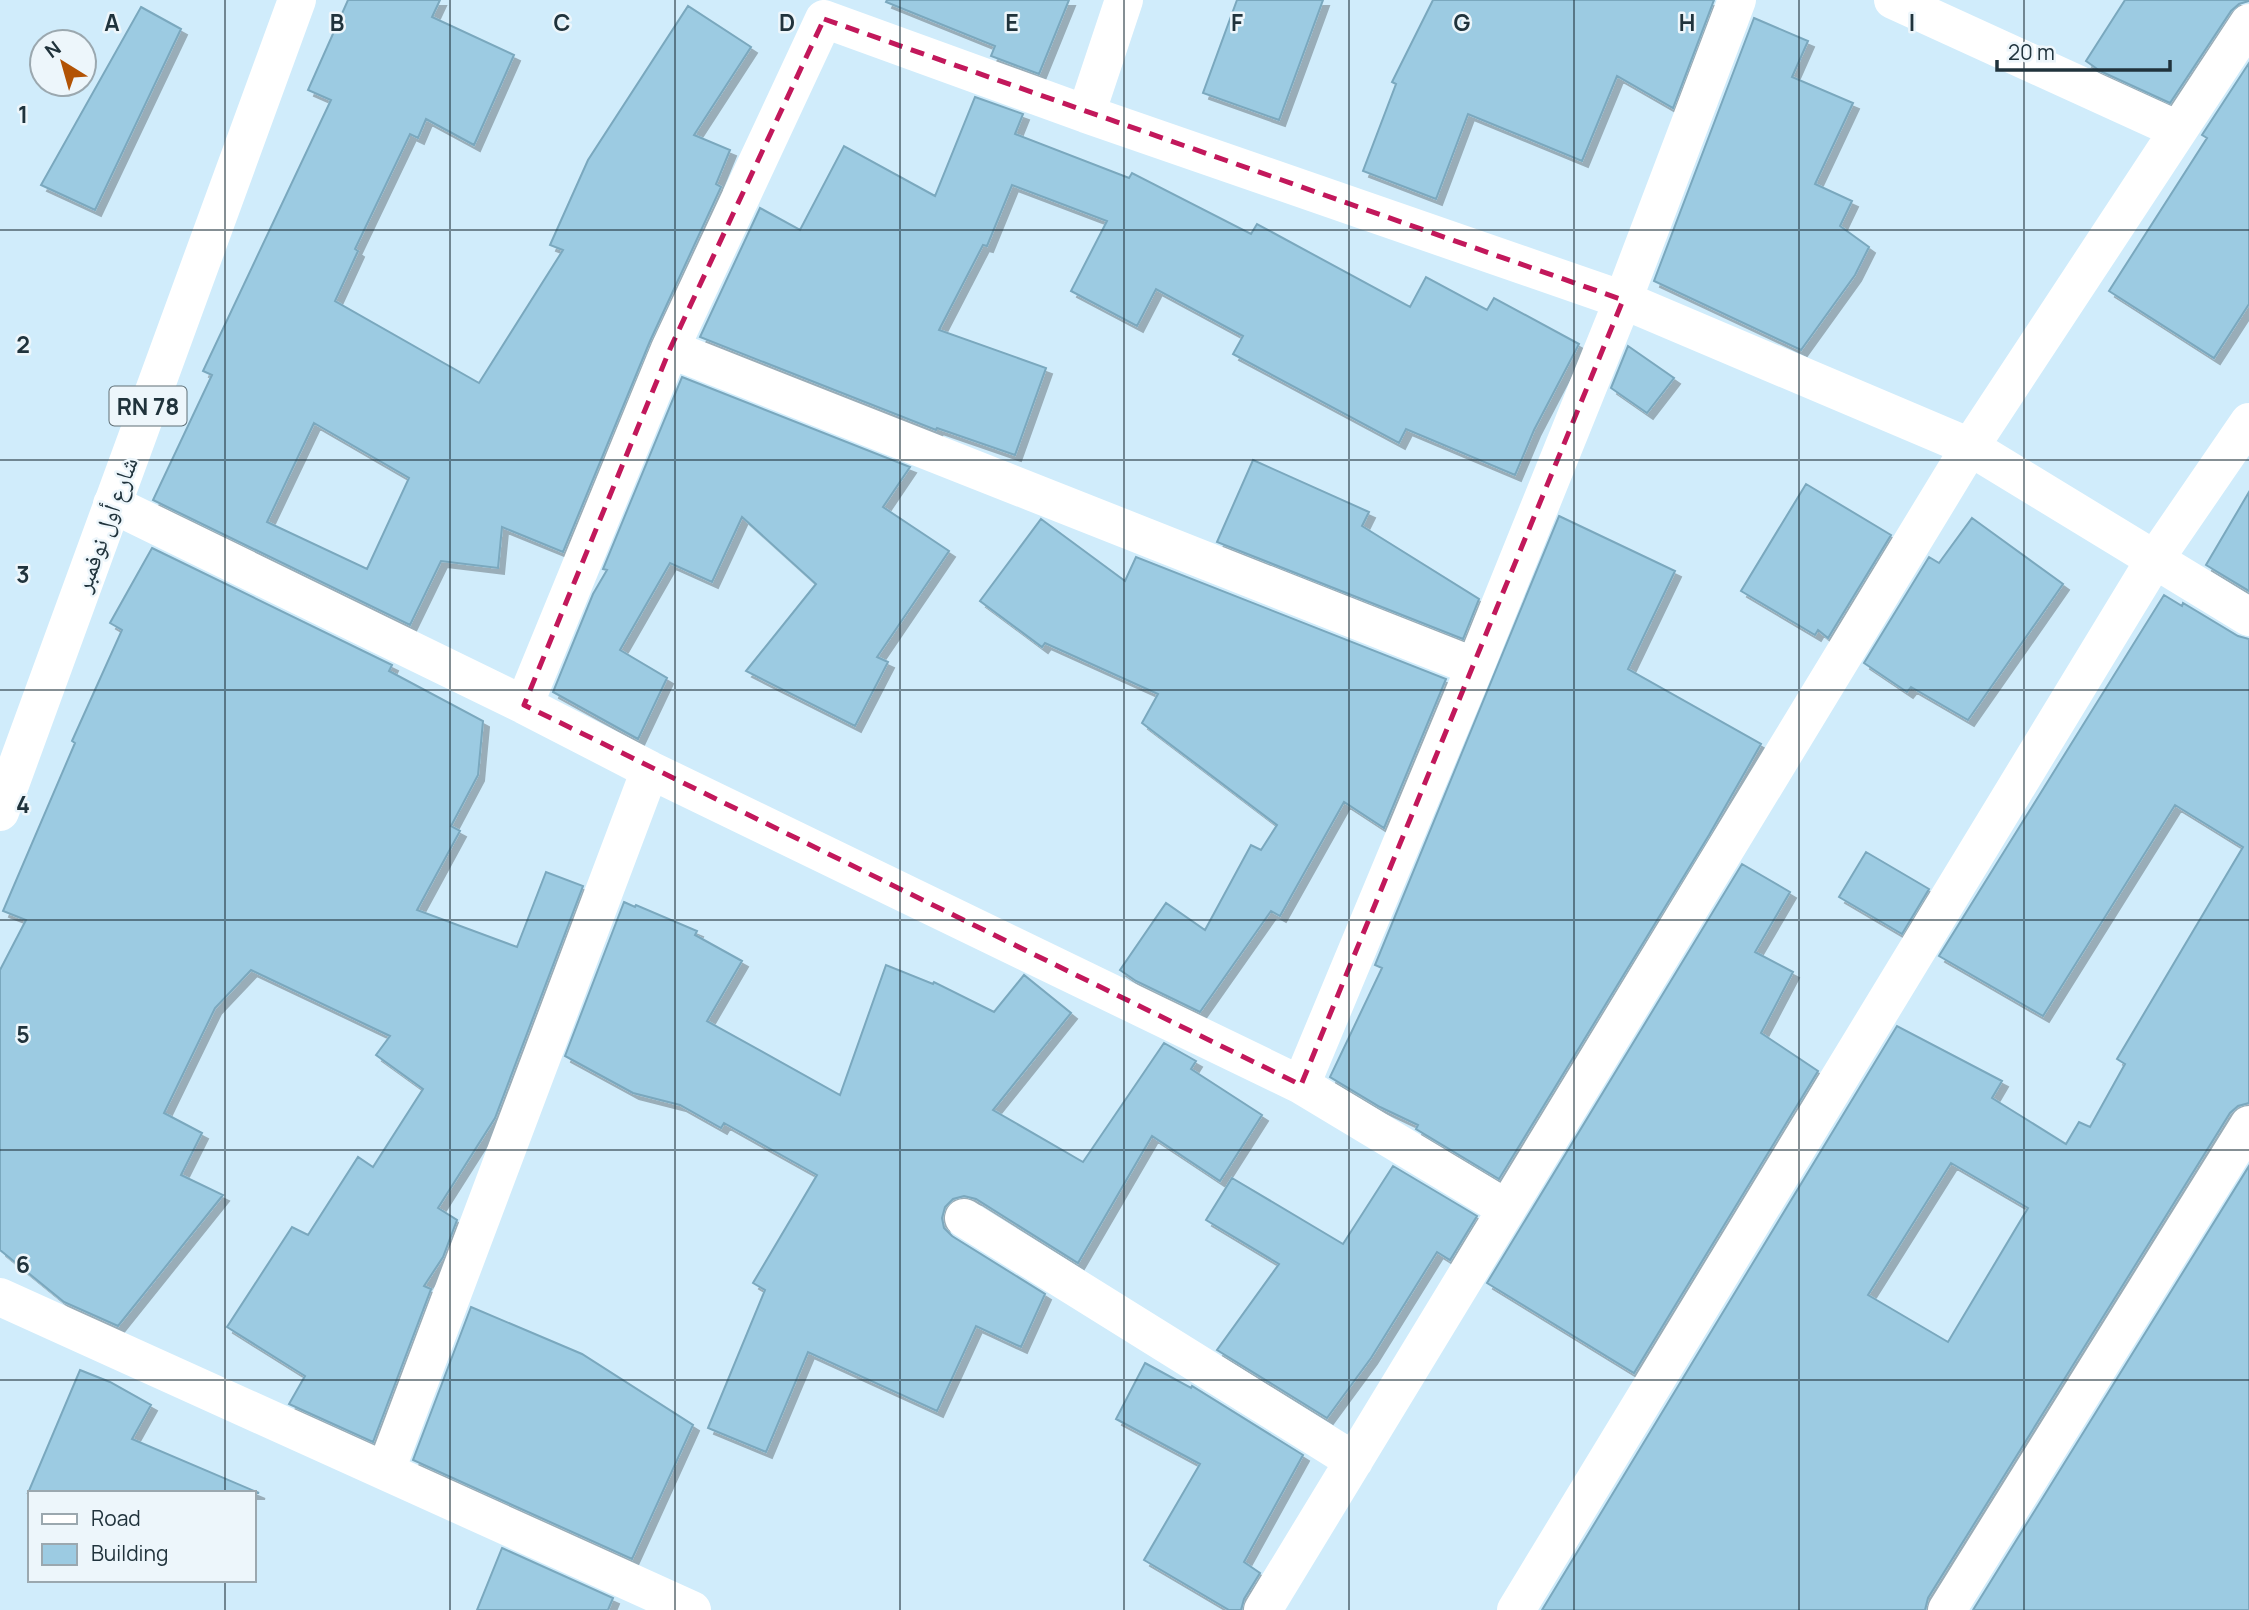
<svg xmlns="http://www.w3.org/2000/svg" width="2249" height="1610" viewBox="0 0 2249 1610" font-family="Manrope,'Noto Naskh Arabic',sans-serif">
	<defs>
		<filter id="shadow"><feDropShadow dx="6" dy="6" stdDeviation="0" flood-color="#0004"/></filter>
	</defs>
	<rect width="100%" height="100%" fill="#d0ecfb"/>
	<!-- building -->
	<path fill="#9ccbe2" stroke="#7aa8be" stroke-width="2" fill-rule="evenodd" filter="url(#shadow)" d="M348,0H440L432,17L514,55L474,145L426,119L418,138L410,134L355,249L358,251L335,301L479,383L563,250L550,245L588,160L688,6L751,47L694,135L730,150L716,184L721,187L650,341L563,552L502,527L498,568L441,561L410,625L153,500L212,375L203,371L331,100L308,90ZM314,423L409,478L367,569L267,522Z
		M887,0H1069L1039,74L991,56L995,46L886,2Z
		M1237,0H1323L1279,120L1203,93Z
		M1433,0H1714L1673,108L1617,76L1582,161L1468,114L1436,199L1363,171L1396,84L1392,82Z
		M2125,0H2249V1L2239,4L2231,11L2170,103L2100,71L2086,61Z
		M141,7L181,29L95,210L41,185Z
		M1754,18L1808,41L1792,77L1853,103L1815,184L1852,201L1840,226L1869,247L1855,275L1801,350L1654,281Z
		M2249,63V304L2214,358L2109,291L2207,138L2202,135Z
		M975,97L1023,114L1015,134L1129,178L1132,173L1251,234L1257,224L1410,307L1426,277L1487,310L1494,298L1579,344L1534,430L1515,475L1406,429L1399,443L1233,354L1243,336L1156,289L1137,326L1071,291L1107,221L1012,185L987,246L983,245L939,330L1046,368L1015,455L937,428L936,430L700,337L760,208L800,230L844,146L935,196Z
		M1628,346L1674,378L1647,413L1611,388Z
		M682,377L910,467L883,507L949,551L877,657L888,662L855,726L746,671L816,584L742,517L712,582L670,563L620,650L667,678L638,739L553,692L593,594L607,570L603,569Z
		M1253,460L1369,512L1362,526L1479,599L1463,639L1217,542Z
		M1806,484L1891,535L1828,638L1818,630L1815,635L1741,591Z
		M2249,492V591L2206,565Z
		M1559,516L1675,571L1628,669L1761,744L1709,835L1499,1179L1416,1129L1418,1125L1380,1107L1330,1077L1382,968L1375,965Z
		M1972,518L2063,584L1968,720L1911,687L1907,692L1864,663L1929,557L1939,563Z
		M1041,519L1125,581L1136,557L1446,679L1384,828L1344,802L1280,916L1271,911L1200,1012L1136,981L1120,970L1166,903L1205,930L1251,845L1261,850L1277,825L1142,723L1158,694L1045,643L1042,647L980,601Z
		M152,548L392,665L389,671L483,721L478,775L451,826L460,831L417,910L517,947L546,872L583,886L495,1118L438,1208L457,1220L443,1257L424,1286L431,1289L373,1442L289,1404L305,1376L227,1327L292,1227L308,1235L358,1157L373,1167L423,1089L376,1055L390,1036L251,970L215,1008L164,1113L202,1133L181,1175L223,1195L118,1326L64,1302L0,1250V970L26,920L3,911L75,743L72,741L122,630L110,623Z
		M2164,595L2182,606L2183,603L2238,636L2249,639V1103L2238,1106L2230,1113L1928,1598L1925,1610H1542L1897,1026L2002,1081L1992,1098L2066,1144L2079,1122L2090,1127L2125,1064L2117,1059L2243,847L2175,805L2043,1016L1939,956ZM1951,1163L2028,1208L1948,1342L1868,1295Z
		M1866,852L1929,889L1902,934L1839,897Z
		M1742,864L1790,892L1755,952L1793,972L1761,1033L1818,1071L1634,1373L1487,1283Z
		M624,902L635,907L636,905L697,931L695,935L742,961L707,1021L840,1095L886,965L933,984L934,982L994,1012L1024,975L1071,1013L993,1110L1083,1162L1164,1043L1196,1061L1191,1069L1262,1115L1220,1181L1152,1136L1078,1263L976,1199L964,1196L953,1199L945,1207L942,1218L944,1228L952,1236L1045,1294L1021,1347L976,1326L937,1411L808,1352L766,1452L708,1428L765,1290L753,1283L817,1175L724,1123L721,1128L680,1105L633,1093L565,1056Z
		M1393,1166L1477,1216L1450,1260L1437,1252L1371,1358L1327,1418L1217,1350L1279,1264L1206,1220L1232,1178L1343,1244Z
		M2249,1166V1610H1973Z
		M471,1307L582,1354L693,1425L632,1559L413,1460Z
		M1145,1363L1191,1388L1192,1386L1303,1455L1244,1562L1260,1573L1244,1599L1241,1610H1229L1144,1560L1200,1464L1116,1419Z
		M80,1370L110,1382L151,1405L132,1439L259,1493H28Z
		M502,1548L613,1598L608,1610H477Z"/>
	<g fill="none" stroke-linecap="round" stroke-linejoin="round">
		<!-- minor -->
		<path stroke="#fff" stroke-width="38" d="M1124,0L1086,114L1623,300L1970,447L2249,617
			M1893,0L2178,130
			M670,349L1475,667
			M112,504L524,705L650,770L1301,1085L1507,1209
			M524,705L670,349L824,19L1086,114
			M1301,1085L1475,667L1623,300L1737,0
			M964,1218L1354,1461
			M0,1297L692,1610
			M386,1470L650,770
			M1263,1610L1970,447L2249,23
			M1516,1610L2155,559L2249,422
			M1947,1610L2249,1125"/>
		<!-- major -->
		<path stroke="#fff" stroke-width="38" d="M0,812L297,0"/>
	</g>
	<!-- marked area -->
	<path fill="none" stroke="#c2185b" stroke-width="5" stroke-dasharray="14 9" stroke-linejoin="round" d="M824,19L1623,300L1301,1085L524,705L670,349Z"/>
	<!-- grid -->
	<path fill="none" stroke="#20333c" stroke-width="2" stroke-opacity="0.55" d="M225,0V1493M450,0V1610M675,0V1610M900,0V1610M1124,0V1610M1349,0V1610M1574,0V1610M1799,0V1610M2024,0V1610M0,230H2249M0,460H2249M0,690H2249M0,920H2249M0,1150H2249M0,1380H2249M225,1580V1610"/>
	<g text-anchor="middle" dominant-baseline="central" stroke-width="5" stroke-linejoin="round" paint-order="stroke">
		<!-- shield labels -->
		<rect fill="#edf6fb" stroke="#5e6e75" stroke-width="2" x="109.5" y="386.5" width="77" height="39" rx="5"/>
		<g font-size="23" font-weight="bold" fill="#20333c">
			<text x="148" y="406">RN 78</text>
		</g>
		<!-- street labels -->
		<g font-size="24" fill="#20333c" stroke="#edf6fb">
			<text transform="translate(105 524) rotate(-70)">شارع أول نوفمبر</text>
		</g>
	</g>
	<g font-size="23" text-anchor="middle" font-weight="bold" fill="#20333c" stroke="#edf6fb" stroke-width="5" stroke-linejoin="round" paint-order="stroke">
		<text x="112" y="31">A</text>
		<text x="337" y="31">B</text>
		<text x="562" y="31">C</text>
		<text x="787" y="31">D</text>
		<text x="1012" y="31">E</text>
		<text x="1237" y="31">F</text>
		<text x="1462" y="31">G</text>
		<text x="1687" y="31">H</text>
		<text x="1912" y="31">I</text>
		<text x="23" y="123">1</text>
		<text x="23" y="353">2</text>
		<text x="23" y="583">3</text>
		<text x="23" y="813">4</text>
		<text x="23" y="1043">5</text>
		<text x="23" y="1273">6</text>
	</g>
	<!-- legend -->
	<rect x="28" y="1491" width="228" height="91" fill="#edf6fb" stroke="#9ba8af" stroke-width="2"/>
	<rect x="42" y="1514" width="35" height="10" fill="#ffffff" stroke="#9ba8af" stroke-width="2"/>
	<text x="91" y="1526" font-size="21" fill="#20333c">Road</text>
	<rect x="42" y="1544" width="35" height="21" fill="#9ccbe2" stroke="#9ba8af" stroke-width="2"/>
	<text x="91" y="1561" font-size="21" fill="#20333c">Building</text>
	<!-- north arrow -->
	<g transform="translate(63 63) rotate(323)"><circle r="33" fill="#edf6fb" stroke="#9ba8af" stroke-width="2"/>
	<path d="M0-5L12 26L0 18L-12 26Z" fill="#b25305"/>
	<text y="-10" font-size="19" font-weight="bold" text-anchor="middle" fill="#20333c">N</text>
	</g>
	<!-- scale -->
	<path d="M1997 60v10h173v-10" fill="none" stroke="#20333c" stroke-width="3.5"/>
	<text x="2008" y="60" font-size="21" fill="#20333c" stroke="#edf6fb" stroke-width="5" paint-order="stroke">20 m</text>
</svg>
